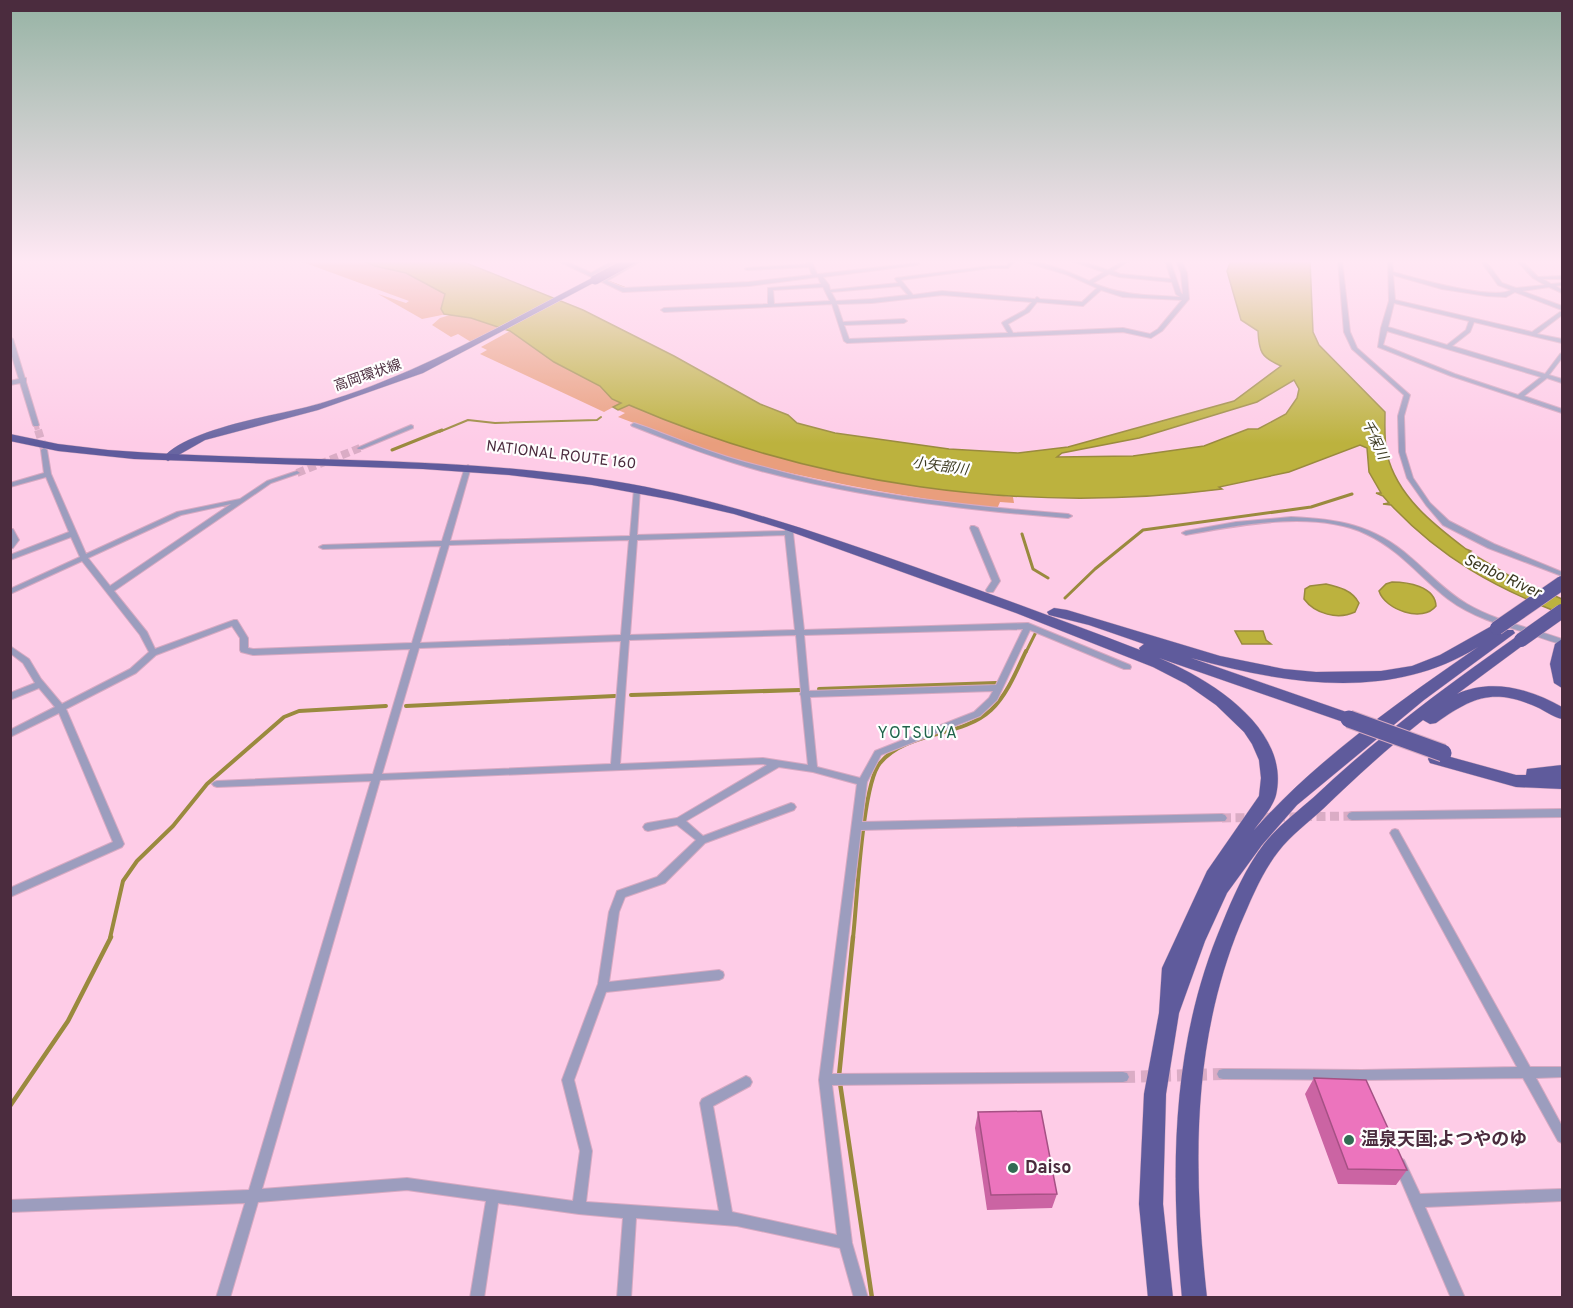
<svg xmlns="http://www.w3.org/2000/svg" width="1573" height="1308" viewBox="0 0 1573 1308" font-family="Overpass,'Noto Sans JP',sans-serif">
	<rect width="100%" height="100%" fill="#fecce7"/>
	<!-- green -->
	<path fill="#e99e7d" d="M297,260H361L375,266L406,273L445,294L444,314H447L422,319L378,294L406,303L409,301Z
		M450,315L471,318L500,327L471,342L458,334L451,337L432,325L440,318Z
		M510,331L554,362L600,386L612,399L621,403L604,412L480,354L487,350L481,347Z
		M629,405C752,458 879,483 1013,497L1014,503L1000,502L997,509C907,497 818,482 731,458C692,447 655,431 618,417L625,413L618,410Z"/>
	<!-- water -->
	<path fill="#bcb23e" stroke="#9a8a3e" stroke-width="1.5" fill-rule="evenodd" d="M361,260H459L583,310L674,356L760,404L788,415L797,423L835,433L949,449L1018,453L1068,447L1234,401L1281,366C1261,357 1259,352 1258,331L1241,320L1227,271L1231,260H1310L1313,332L1319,345L1385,412C1385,426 1384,440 1387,454C1397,496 1433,524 1466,549L1471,551L1469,552L1508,575L1562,599V614C1494,587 1442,559 1391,505L1383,504L1389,503L1383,496L1376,493H1381L1369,472L1367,448L1360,445L1289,472L1219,487L1222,489C1022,515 814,485 629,405L618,410L613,407L621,403L612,399L600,386L554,362L510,331L471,318L444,314L441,309L445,294L406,273L375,266ZM1294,380L1299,389L1297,398L1286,414L1258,429H1248L1204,446L1133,456L1057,457L1062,453L1139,438L1257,402Z
		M1392,582C1407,582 1435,586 1436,606C1423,623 1385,610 1379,591L1386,584Z
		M1326,584C1339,587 1352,590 1359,603L1355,612C1338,620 1315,614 1304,599L1305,589L1310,586Z
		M1235,631H1263L1266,640L1271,644H1242Z"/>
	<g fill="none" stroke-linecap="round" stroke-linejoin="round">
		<!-- stream-far3 -->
		<path stroke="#9a8a3e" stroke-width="2" d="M604,280L625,288
			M439,432L468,420L495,423L597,420L601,417"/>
		<!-- stream-far2 -->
		<path stroke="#9a8a3e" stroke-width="3" d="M392,450L442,430
			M1022,534L1033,569L1048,578
			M1065,598L1095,569L1143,530L1311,507L1352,494
			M1026,652L1036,632"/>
		<!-- stream-far1 -->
		<path stroke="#9a8a3e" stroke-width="4" d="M819,689L996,683
			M631,695L800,690
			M406,706L615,696
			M110,938L123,881L137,861L173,826L207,784L284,717L299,711L386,706
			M853,938C857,904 862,784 880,763C908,730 961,738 991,710C1007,695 1017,670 1026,651"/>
		<!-- stream -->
		<path stroke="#9a8a3e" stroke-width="4.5" d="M839,1076L853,937
			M840,1083L872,1298
			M10,1106L68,1021L111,937"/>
		<!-- minor-tunnel-far3 -->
		<path stroke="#daacc5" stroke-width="5" stroke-dasharray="5 3" stroke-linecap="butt" d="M36,425L38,432"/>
		<!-- minor-tunnel-far2 -->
		<path stroke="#daacc5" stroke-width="8" stroke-dasharray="8 4" stroke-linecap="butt" d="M38,430L44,449
			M297,473L360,448"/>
		<!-- minor-tunnel-far1 -->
		<path stroke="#daacc5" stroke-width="9" stroke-dasharray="9 4.5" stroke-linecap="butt" d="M1222,818L1352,816"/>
		<!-- minor-tunnel -->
		<path stroke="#daacc5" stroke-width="12" stroke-dasharray="12 6" stroke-linecap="butt" d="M1123,1077L1223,1074"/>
		<!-- minor casing -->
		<g stroke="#d7a9c2" stroke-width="2">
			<path id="minor" d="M556,260H563L591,273L614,260H620L595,275L603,279L637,260H643L607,281L624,288L749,282L812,275L809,267L747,270L745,269L747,268L807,264L806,260H811L817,274H819L917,263L919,264L917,265L823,277L829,285L830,290L898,283L895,279L896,278L991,266H1007L1011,260H1016L1008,268H991L901,280L913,295L942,291L1035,299L1037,297L1040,299L1082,302L1097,288L1068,275L1019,260C1040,260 1070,272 1089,281L1104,272L1069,260H1077L1108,270L1125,260H1131L1113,271L1120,274L1171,279L1165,260H1170L1181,293L1183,294L1181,273L1176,260H1181L1187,273L1189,299L1162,331L1151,338L1123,332L847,343L844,341L832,304L664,312L661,310L664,308L768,304V288L821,284L818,277L749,286L623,292ZM1109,274L1119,277L1172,282L1176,294L1180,297C1148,295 1123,296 1093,283ZM900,286L908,295L872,299L836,301L831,292ZM823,287L830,301L774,304L773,290ZM1101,290L1123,297L1182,300L1158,329L1150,334L1123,328L1013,333L1008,324L1029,312L1037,302L1083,306ZM942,295L1032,302L1025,310L1003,322L1002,323L1008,333L849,339L844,325L904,323L907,321L904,319L843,322L837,304L872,303Z
				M1338,260H1342L1350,332L1357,348L1410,395L1404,416L1405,452L1413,478L1430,503L1449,521L1494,544L1562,572V576L1488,548L1443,525L1426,505L1407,478L1399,452L1398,416L1404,395L1352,349L1344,332Z
				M1388,260H1392L1393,272C1415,278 1493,301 1511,290L1498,285L1480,260H1485L1502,283L1516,288L1545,285L1533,278L1516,260H1521L1538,277L1562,276V279H1543L1551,284L1562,283V285L1556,286L1562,290V293L1549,287L1522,291L1562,306V310L1515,292L1506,297L1487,296L1442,289L1393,275L1395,300L1532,332L1560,312H1562V315L1537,334L1562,339V343L1474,322L1470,332L1452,346L1545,374L1560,354L1562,353V358L1549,375L1562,379V383L1547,378L1524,396L1562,409V413L1451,376L1378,347L1381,328L1389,301ZM1394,303L1469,321L1466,330L1447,345L1388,327ZM1387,331L1541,377L1518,395L1455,374L1383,345Z
				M10,337L13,339L39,425L38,426H34L33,425L10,350Z
				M634,423C653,429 671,437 690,444C714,453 739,461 764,467C863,495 966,506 1068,514L1072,516L1068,518C965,510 862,498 761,471C717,459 675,443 632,426L631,425Z
				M411,425L413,426V428L362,449H358L357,448Z
				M44,448L47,450L51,474L86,554L177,512L240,499L267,481L297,471L300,473L271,483L114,591L147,632L155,649L234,620H237L248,638V648L253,649L412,643L441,546L323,549L319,547L323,545L442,541L465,467L468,465L471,467L450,541L630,536L634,489L637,487L640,489L637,535L785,531V526H791L793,533L804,630L1028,623L1130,665L1131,667L1130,669H1124L1030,630L997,700L980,716L881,755L867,782L862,822L1222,814L1225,815L1227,818L1225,821L861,830L832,1074L1123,1072L1127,1073L1129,1077L1127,1081L1123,1082L832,1085L852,1243L868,1298H854L840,1248L737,1226L636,1218L631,1298H617L623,1218L579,1214L498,1203L484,1298H470L486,1201L407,1190L258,1202L230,1298H216L245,1203L10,1212V1200L249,1190L371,781L217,787L214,786L212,784L214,782L217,781L373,774L410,649L253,655L241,652L240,650V638L232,626L156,655L136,673L66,709L124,844L122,847L10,897V888L113,842L59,713L10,737V730L55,707L39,688L10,700V693L35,683L23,663L10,653V646L29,659L41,679L62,704L130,669L149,652L140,635L82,561L10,594V589L80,557L71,537L10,560V555L69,532L46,477L10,487V483L44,473L41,450ZM231,504L110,586L88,558L181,515ZM785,535L795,630L630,635L637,540ZM629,540L621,635L420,643L449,545ZM1023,629L996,685L809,691L804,635ZM796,635L801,692L800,694L801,696L808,765L763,758L620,764L629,640ZM621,641L611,764L382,774L419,648ZM993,691L989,698L974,712L875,751L860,778L817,767L810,697ZM763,764L767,765L677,818L648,823L645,824L643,827L645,830L648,831L677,825L696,840L657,877L617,891L609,912L598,984L562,1080L580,1151L573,1201L407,1178L262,1189L380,780ZM779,767L813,772L857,784L819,1080L837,1235L732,1212L713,1106L750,1086L752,1082L750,1078L746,1076L702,1099L700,1103L719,1211L586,1202L592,1151L574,1080L606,992L719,980L723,978L724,975L723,972L719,970L609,982L619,912L625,897L665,883L705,843L794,810L796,807L794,804L791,803L703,836L686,821Z
				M1291,517C1338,519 1374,525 1410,557C1429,573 1446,592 1467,604C1496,621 1531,628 1562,639V644C1551,642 1539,637 1528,633C1500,625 1472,617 1448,599C1421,578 1399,549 1366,534C1315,510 1240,525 1186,535L1182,533L1186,531L1236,522Z
				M971,526H974L978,528L1000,581L993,592H987L986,590L992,581L970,528Z
				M10,529H13L19,540L13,548H10Z
				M1562,809V817L1352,820L1349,819L1347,816L1349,813L1352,812Z
				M1395,829L1398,830L1530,1067H1562V1077L1536,1078L1562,1126V1143L1558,1141L1523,1078L1362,1080L1223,1079L1219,1078L1217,1074L1219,1070L1223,1069L1362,1070L1517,1067L1390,833L1392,830Z
				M1400,1158L1404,1160L1420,1194L1562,1189V1201L1425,1207L1465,1298H1451L1394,1164L1396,1160Z"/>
		</g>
		<!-- tertiary casing -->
		<g stroke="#d7a9c2" stroke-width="2">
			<path id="tertiary" d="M23,378H26V382L10,385V381Z"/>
		</g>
		<!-- primary casing -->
		<g stroke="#d7a9c2" stroke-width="1">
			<path id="primary" d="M592,278L599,280L423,373L318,410L205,440L168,461L163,458C185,430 271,416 307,407C408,380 499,326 592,278Z"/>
		</g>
		<!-- trunk casing -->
		<g stroke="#d7a9c2" stroke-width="1">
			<path id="trunk" d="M10,434L58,444L108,450C276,463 446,454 613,481C718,498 815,532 915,567C990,594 1065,621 1140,650L1139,648L1144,644L1089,625L1049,615L1047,612L1054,608L1067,610L1220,656L1284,669L1316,672L1381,671L1412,666L1440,655L1497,623L1502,625L1503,630H1513L1515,633L1424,700L1297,805L1262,845L1227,893L1205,941L1179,1013L1166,1094L1163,1204L1173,1298H1148L1139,1204L1144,1094L1159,1013L1162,968L1207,871L1259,796L1261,778L1259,760L1252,744L1244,732L1216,705L1186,684L1153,667L1016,613L783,529L734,514L673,500L592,485L509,475L423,469L134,459L58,451L10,441ZM1478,647C1401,700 1316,760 1254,830C1261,820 1273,807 1276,795C1291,729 1210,679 1159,658L1349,724L1355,723L1357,719L1355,715L1191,658C1285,684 1390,702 1478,647Z
				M1521,635L1526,637L1528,640L1526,643L1457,694C1491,678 1531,689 1562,707V719C1552,717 1543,709 1532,705C1491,688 1470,699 1436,723L1430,724L1423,720C1388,748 1356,777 1324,808C1308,823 1291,835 1278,852C1261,874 1251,900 1240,925C1191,1045 1193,1171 1207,1298H1182C1170,1170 1171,1044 1222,924C1233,897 1246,867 1264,844C1278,826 1297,812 1314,797C1376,738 1445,687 1516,637Z
				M1562,639V688L1554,683L1550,664L1555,644Z
				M1436,753L1516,775H1526L1527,769L1562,765V789L1516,787L1430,763L1428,759L1430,755Z"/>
		</g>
		<!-- minor -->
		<use href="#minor" fill="#9c9dbe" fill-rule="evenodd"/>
		<!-- tertiary -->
		<use href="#tertiary" fill="#9c9dbe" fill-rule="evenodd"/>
		<!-- primary -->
		<use href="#primary" fill="#6865a1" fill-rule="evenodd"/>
		<!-- trunk -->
		<use href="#trunk" fill="#5f5b9c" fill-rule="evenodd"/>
		<!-- primary-bridge casing -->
		<g stroke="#d7a9c2" stroke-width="10" stroke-linecap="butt">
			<path id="primary-bridge" d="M595,280L632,260"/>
		</g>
		<!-- trunk-bridge-far1 casing -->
		<g stroke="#d7a9c2" stroke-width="15" stroke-linecap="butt">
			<path id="trunk-bridge-far1" d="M1497,628L1562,583
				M1521,640L1562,611"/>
		</g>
		<!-- trunk-bridge casing -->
		<g stroke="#d7a9c2" stroke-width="19" stroke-linecap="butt">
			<path id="trunk-bridge" d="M1349,719L1443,753"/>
		</g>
		<!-- primary-bridge -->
		<use href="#primary-bridge" stroke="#6865a1" stroke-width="9"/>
		<!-- trunk-bridge-far1 -->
		<use href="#trunk-bridge-far1" stroke="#5f5b9c" stroke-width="14"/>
		<!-- trunk-bridge -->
		<use href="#trunk-bridge" stroke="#5f5b9c" stroke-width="17"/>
	</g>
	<!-- wall -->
	<path fill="#cb64a3" d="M1314,1078L1407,1170L1396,1185L1338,1184L1305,1094Z
		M978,1112L1057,1194L1052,1208L987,1210L975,1128Z"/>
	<!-- building -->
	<path fill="#ec74bd" stroke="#a55184" stroke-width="1.5" d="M1314,1078L1366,1080L1407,1170L1348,1169Z
		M1041,1111L1057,1194L991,1195L978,1112Z"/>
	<!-- sky -->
	<linearGradient id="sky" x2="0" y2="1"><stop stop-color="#96b3a4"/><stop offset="0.59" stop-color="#ffe8f4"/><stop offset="1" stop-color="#ffe8f4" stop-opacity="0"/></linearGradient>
	<rect width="1573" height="443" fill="url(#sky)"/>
	<!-- markers -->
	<g fill="#316b53" stroke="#fefefe" stroke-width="2">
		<circle cx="1349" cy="1140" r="6"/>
		<circle cx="1013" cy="1168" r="6"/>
	</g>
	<g text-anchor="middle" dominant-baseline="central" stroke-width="4.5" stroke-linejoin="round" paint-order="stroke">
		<!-- far-street labels -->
		<g font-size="14" fill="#4b2c3e" stroke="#fefefe">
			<text transform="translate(368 376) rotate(-19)">高岡環状線</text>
		</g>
		<!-- far-water labels -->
		<g font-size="14" font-style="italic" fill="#3b3920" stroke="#fefefe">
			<text transform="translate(1374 440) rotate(65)">千保川</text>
			<text transform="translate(940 467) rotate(8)">小矢部川</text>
		</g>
		<!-- street labels -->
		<g font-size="15" fill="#4b2c3e" stroke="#fefefe">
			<text transform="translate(561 456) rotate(7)">NATIONAL ROUTE 160</text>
		</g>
		<!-- water labels -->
		<g font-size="16" font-style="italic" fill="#3b3920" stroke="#fefefe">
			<text transform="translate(1502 577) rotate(25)">Senbo River</text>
		</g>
		<!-- neighbourhood labels -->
		<g font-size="16" letter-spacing="1.5" fill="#1f634a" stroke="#fefefe">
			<text x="918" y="734">YOTSUYA</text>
		</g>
		<!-- near-poi labels -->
		<g font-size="18" font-weight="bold" fill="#4b2c3e" stroke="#fefefe" text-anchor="start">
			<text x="1361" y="1140">温泉天国;よつやのゆ</text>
			<text x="1025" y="1168">Daiso</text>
		</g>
	</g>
	<!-- border -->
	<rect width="1573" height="1308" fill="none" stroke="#4b2c3e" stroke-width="24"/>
</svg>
